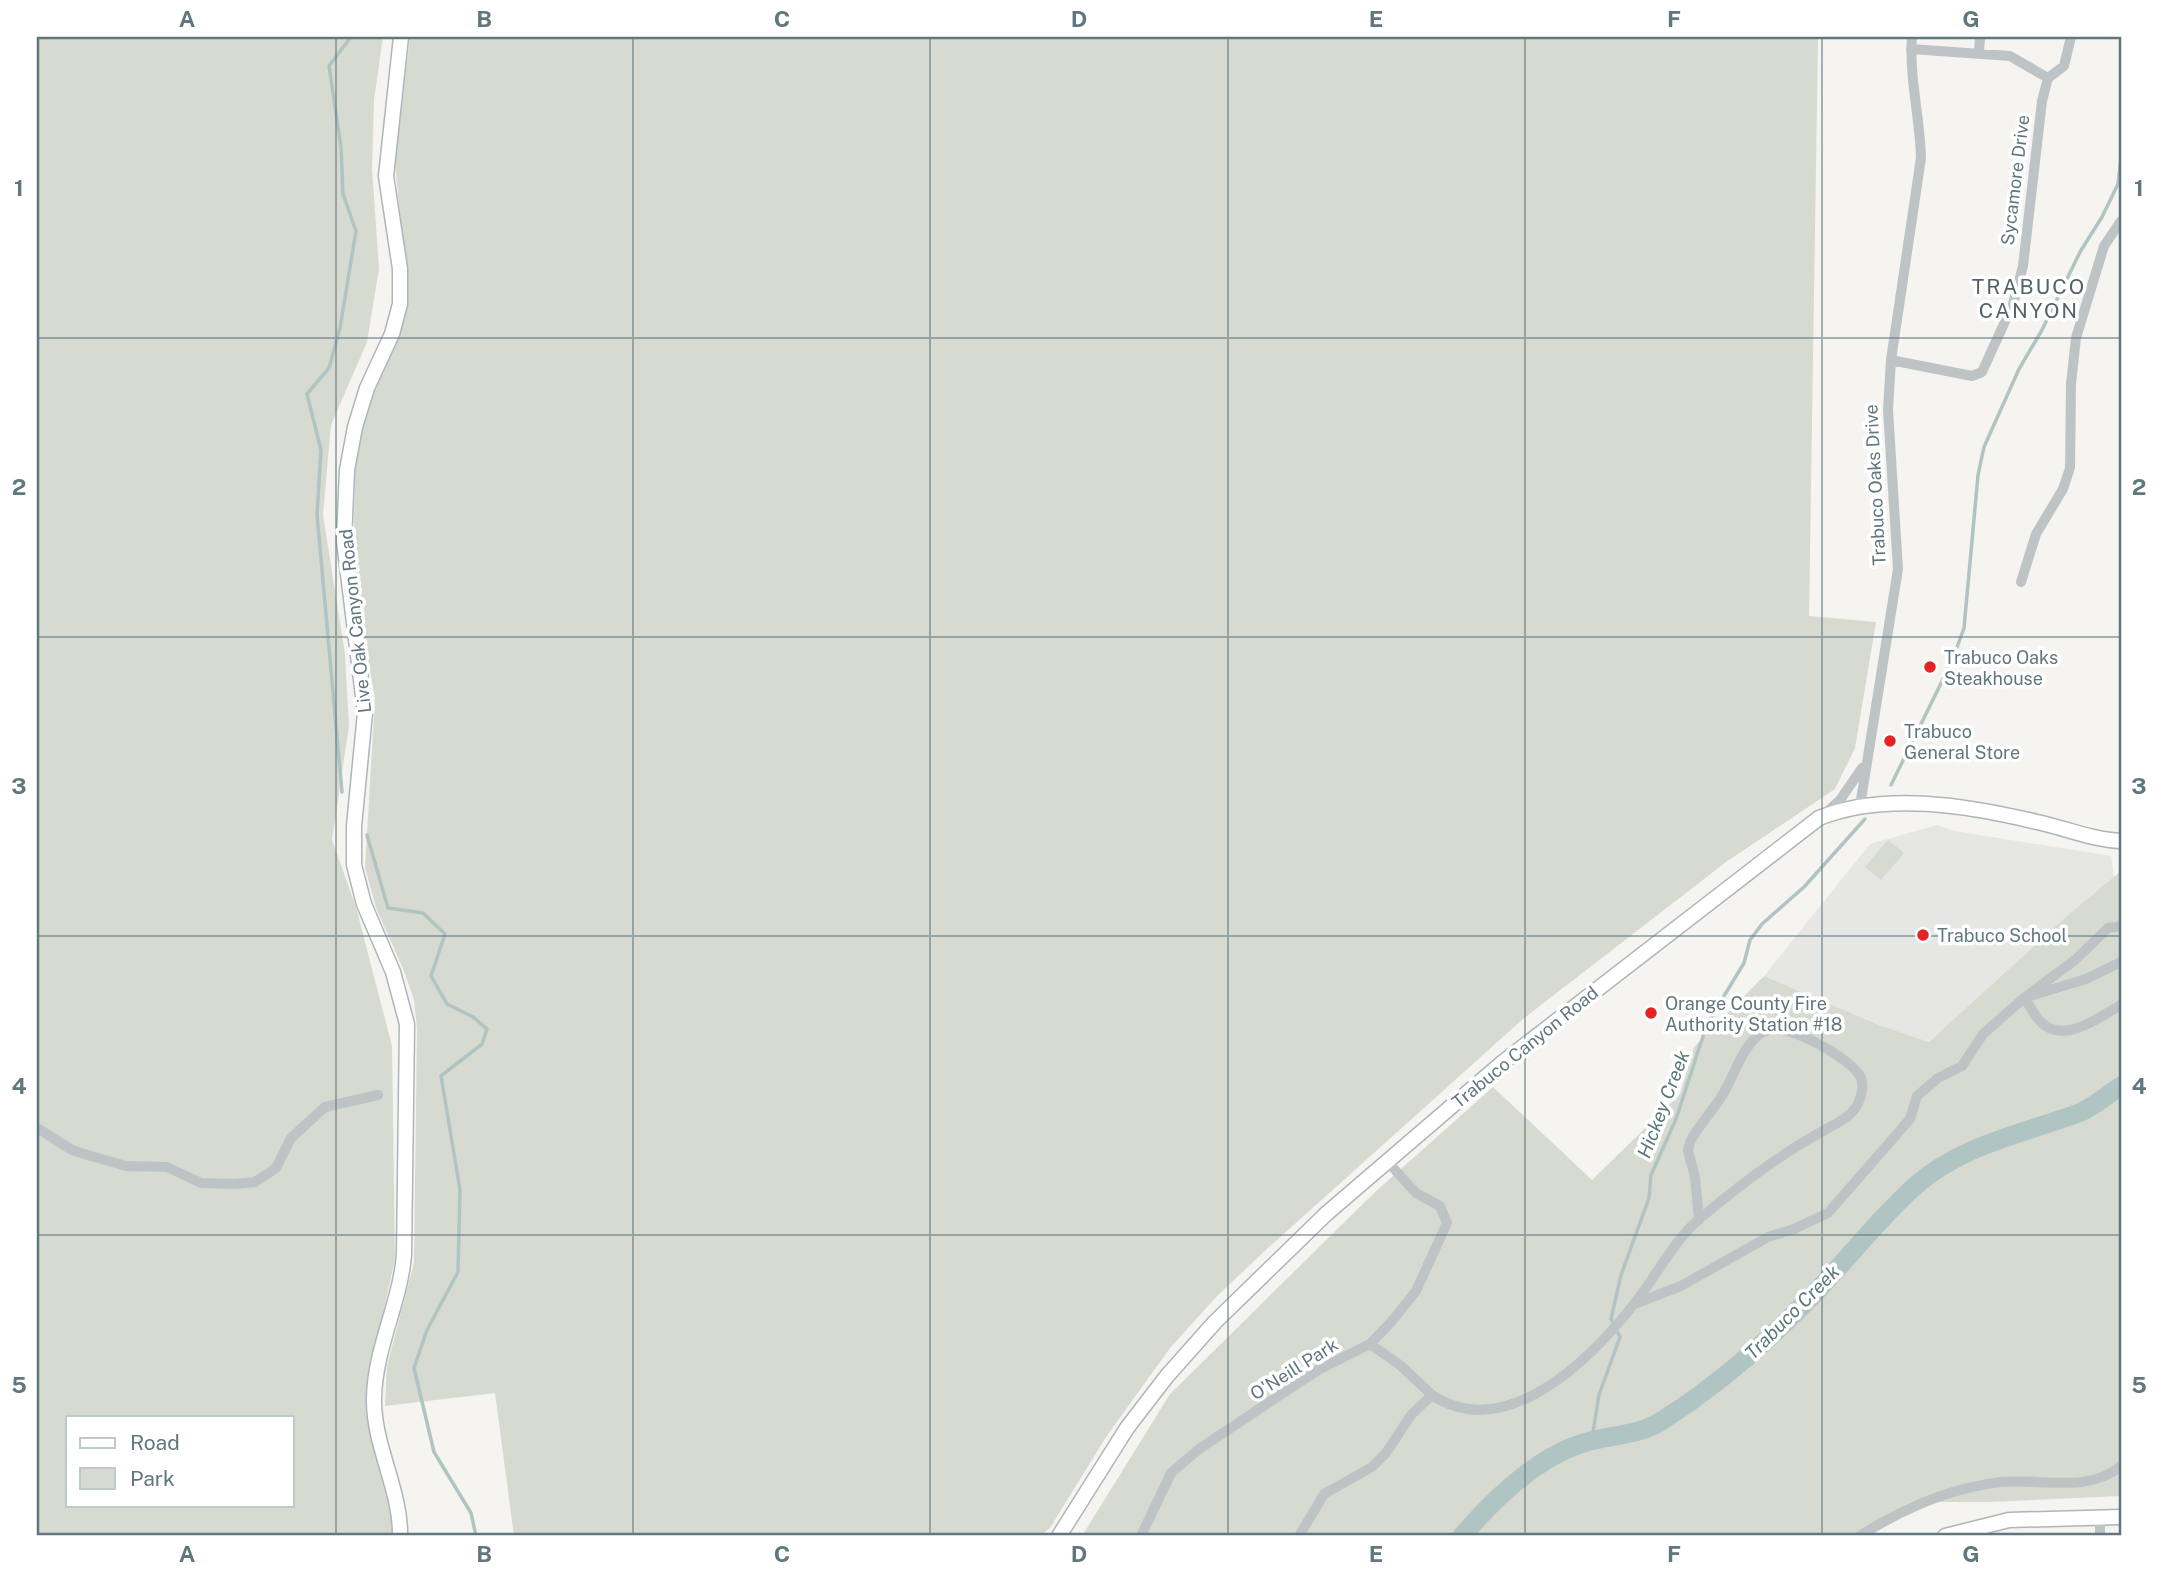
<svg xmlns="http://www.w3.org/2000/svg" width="2158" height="1573" viewBox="0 0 2158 1573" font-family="'Public Sans',sans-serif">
	<rect width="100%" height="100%" fill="#f5f4f1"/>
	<!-- built -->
	<path fill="#e6e6e5" d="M1937,825L1955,831L2111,856L2114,877L1929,1042L1879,1025L1764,976L1870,844Z"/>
	<!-- green -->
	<path fill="#d6dad0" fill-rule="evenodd" d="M37,37H383L374,100L372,169L379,269L367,342L331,425L323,515L345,654L349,726L332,840L356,907L392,1046L395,1259L371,1367L395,1536H37ZM68,1417H292V1505H68Z
		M410,37H1818L1809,616L1876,622L1855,748L1835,789L1726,862L1523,1019L1268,1248L1217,1296L1170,1348L1106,1437L1050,1528L1040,1536H514L495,1393L385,1406L387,1366L414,1263L417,1028L414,1000L404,971L376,908L365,867L375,699L357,594L354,526L355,469L360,438L406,279L395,163Z
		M1888,840L1904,853L1881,880L1865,867Z
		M2121,871V1496L1990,1502H1911L1852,1536H1082L1170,1394L1374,1193L1493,1087L1592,1180L1680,1094L1694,1047L1764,976L1879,1025L1929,1042L2066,917Z"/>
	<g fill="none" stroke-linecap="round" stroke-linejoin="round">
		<!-- stream -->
		<path stroke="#b1c4c4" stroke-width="3.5" d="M1891,785L1952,661L1964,628L1978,475L1984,447L2019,369L2042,330L2080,252L2102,217L2118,184L2121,158
			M342,792L317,515L321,450L307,394L329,368L340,328L356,231L343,194L341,147L329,66L351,37
			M367,835L388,908L423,913L445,934L431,976L447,1004L473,1017L487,1029L482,1044L441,1076L460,1190L458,1272L427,1330L414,1368L434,1452L471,1513L476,1536
			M1586,1442L1593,1432L1599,1395L1620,1337L1611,1319L1621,1275L1649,1198L1651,1175L1676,1119L1707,1024L1744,963L1750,940L1762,924L1804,887L1865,819"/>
		<!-- river -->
		<path stroke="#b1c4c4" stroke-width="19" d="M1462,1536C1493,1500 1539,1455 1587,1442C1613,1434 1639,1436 1663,1420C1716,1386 1765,1344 1809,1299C1845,1263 1876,1221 1914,1187C1961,1144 2024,1134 2081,1112C2095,1106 2108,1094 2121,1086"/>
		<!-- secondary casing -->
		<g stroke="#aeb6b9" stroke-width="17">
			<path id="secondary" d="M400,1536C401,1490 373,1445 374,1398C375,1348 400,1303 404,1255L407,1024L393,972L364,904L354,865V826L365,713L344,541L347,470L355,427L367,388L392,334L400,304V269L386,176L401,37
				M1059,1536L1127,1428L1167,1376L1215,1322L1326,1214L1502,1063L1819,818C1885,791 1970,806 2037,822C2065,828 2093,840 2121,841
				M1945,1536L2009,1520L2121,1517"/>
		</g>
		<!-- street -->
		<path stroke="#bec4c6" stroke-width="10" d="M1911,49L2010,56L2048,78
			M1979,52L1980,37
			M1891,360L1972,376L1982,372L2013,304L2023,266L2042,101L2048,78L2064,66L2071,37
			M2021,582L2036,534L2063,489L2070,468L2071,384L2076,338L2104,246L2121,221
			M1860,806L1898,569L1888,410L1891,360L1921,158C1920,117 1909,78 1912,37
			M1824,815L1840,800L1862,768
			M2030,996L2086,979L2121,962
			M2024,998C2030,1005 2034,1015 2040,1021C2063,1046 2099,1017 2121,1005
			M37,1128L72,1150L91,1156L126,1166L167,1167L201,1183L235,1184L255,1182L276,1168L291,1138L325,1107L378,1095
			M1637,1303L1681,1286L1768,1237L1794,1229L1828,1213L1910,1119L1917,1096L1938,1078L1962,1066L1983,1034L2024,998L2075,960L2108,928L2121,926
			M1370,1344L1400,1365L1432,1395
			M2100,1517V1536
			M1141,1536L1171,1473L1199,1449L1318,1370L1370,1344L1392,1321L1416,1291L1447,1223L1440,1206L1416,1193L1386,1160
			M1299,1536L1324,1494L1372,1467L1386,1453L1411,1415L1432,1395C1506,1444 1591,1359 1634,1304C1655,1278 1673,1242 1698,1220C1738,1186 1777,1156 1823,1131C1836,1123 1853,1117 1859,1101C1862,1095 1864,1083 1860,1076C1850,1058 1788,1023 1768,1030C1744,1038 1735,1075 1723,1094C1713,1111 1699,1124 1690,1142L1688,1151L1695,1177L1699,1220
			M1860,1536C1902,1509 1950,1488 2001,1482C2041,1478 2087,1494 2121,1466"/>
		<!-- secondary -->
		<use href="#secondary" stroke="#fff" stroke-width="14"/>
	</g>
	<!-- grid -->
	<path fill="none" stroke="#60777d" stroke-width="2" stroke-opacity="0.55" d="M336,37V1536M633,37V1536M930,37V1536M1228,37V1536M1525,37V1536M1822,37V1536M37,338H2121M37,637H2121M37,936H2121M37,1235H2121"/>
	<!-- markers -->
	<g fill="#e42322" stroke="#fff" stroke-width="2.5">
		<circle cx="1930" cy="667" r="7"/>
		<circle cx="1890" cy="741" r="7"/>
		<circle cx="1923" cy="935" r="7"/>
		<circle cx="1651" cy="1013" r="7"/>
	</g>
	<g text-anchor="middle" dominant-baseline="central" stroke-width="7" stroke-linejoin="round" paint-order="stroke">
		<!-- street labels -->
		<g font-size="18" fill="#60777d" stroke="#fff">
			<text transform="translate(2015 180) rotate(-83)">Sycamore Drive</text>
			<text transform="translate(1875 485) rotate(-93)">Trabuco Oaks Drive</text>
			<text transform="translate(355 621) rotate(-96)">Live Oak Canyon Road</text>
			<text transform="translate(1525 1047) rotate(-39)">Trabuco Canyon Road</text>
			<text transform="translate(1294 1369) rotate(-32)">O'Neill Park</text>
		</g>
		<!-- poi labels -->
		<g font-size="18" fill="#60777d" stroke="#fff" text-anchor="start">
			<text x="1944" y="657">Trabuco Oaks<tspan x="1944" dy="21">Steakhouse</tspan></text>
			<text x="1904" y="731">Trabuco<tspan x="1904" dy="21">General Store</tspan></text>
			<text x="1937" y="935">Trabuco School</text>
			<text x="1665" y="1003">Orange County Fire<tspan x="1665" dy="21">Authority Station #18</tspan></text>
		</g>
		<!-- water labels -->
		<g font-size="19" font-style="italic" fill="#5a7879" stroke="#fff">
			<text transform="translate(1663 1104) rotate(-69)">Hickey Creek</text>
			<text transform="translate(1792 1312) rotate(-45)">Trabuco Creek</text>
		</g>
		<!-- quarter labels -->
		<g font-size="21" letter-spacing="2" fill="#526368" stroke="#fff">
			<text x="2029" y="286">TRABUCO<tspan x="2029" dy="24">CANYON</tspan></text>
		</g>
	</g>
	<!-- border -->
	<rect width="2158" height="1573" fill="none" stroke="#ffffff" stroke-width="77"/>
	<!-- legend -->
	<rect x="66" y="1416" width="228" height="91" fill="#ffffff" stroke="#bfc9cb" stroke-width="2"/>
	<rect x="80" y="1438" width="35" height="10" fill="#ffffff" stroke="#bfc9cb" stroke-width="2"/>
	<text x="130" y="1450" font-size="21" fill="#60777d">Road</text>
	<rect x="80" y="1468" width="35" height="21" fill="#d6dad0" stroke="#bfc9cb" stroke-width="2"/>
	<text x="130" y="1486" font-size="21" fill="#60777d">Park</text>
	<rect x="38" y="38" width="2082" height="1496" fill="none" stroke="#60777d" stroke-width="2.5"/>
	<g font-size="23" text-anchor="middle" font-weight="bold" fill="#60777d">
		<text x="187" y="27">A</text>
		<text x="484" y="27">B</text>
		<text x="782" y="27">C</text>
		<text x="1079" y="27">D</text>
		<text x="1376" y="27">E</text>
		<text x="1674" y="27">F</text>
		<text x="1971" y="27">G</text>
		<text x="19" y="196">1</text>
		<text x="2139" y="196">1</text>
		<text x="19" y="495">2</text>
		<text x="2139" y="495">2</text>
		<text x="19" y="794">3</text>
		<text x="2139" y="794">3</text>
		<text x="19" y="1094">4</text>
		<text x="2139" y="1094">4</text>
		<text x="19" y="1393">5</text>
		<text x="2139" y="1393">5</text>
		<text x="187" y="1562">A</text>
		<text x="484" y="1562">B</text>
		<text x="782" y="1562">C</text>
		<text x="1079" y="1562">D</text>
		<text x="1376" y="1562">E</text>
		<text x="1674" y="1562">F</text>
		<text x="1971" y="1562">G</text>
	</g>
</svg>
